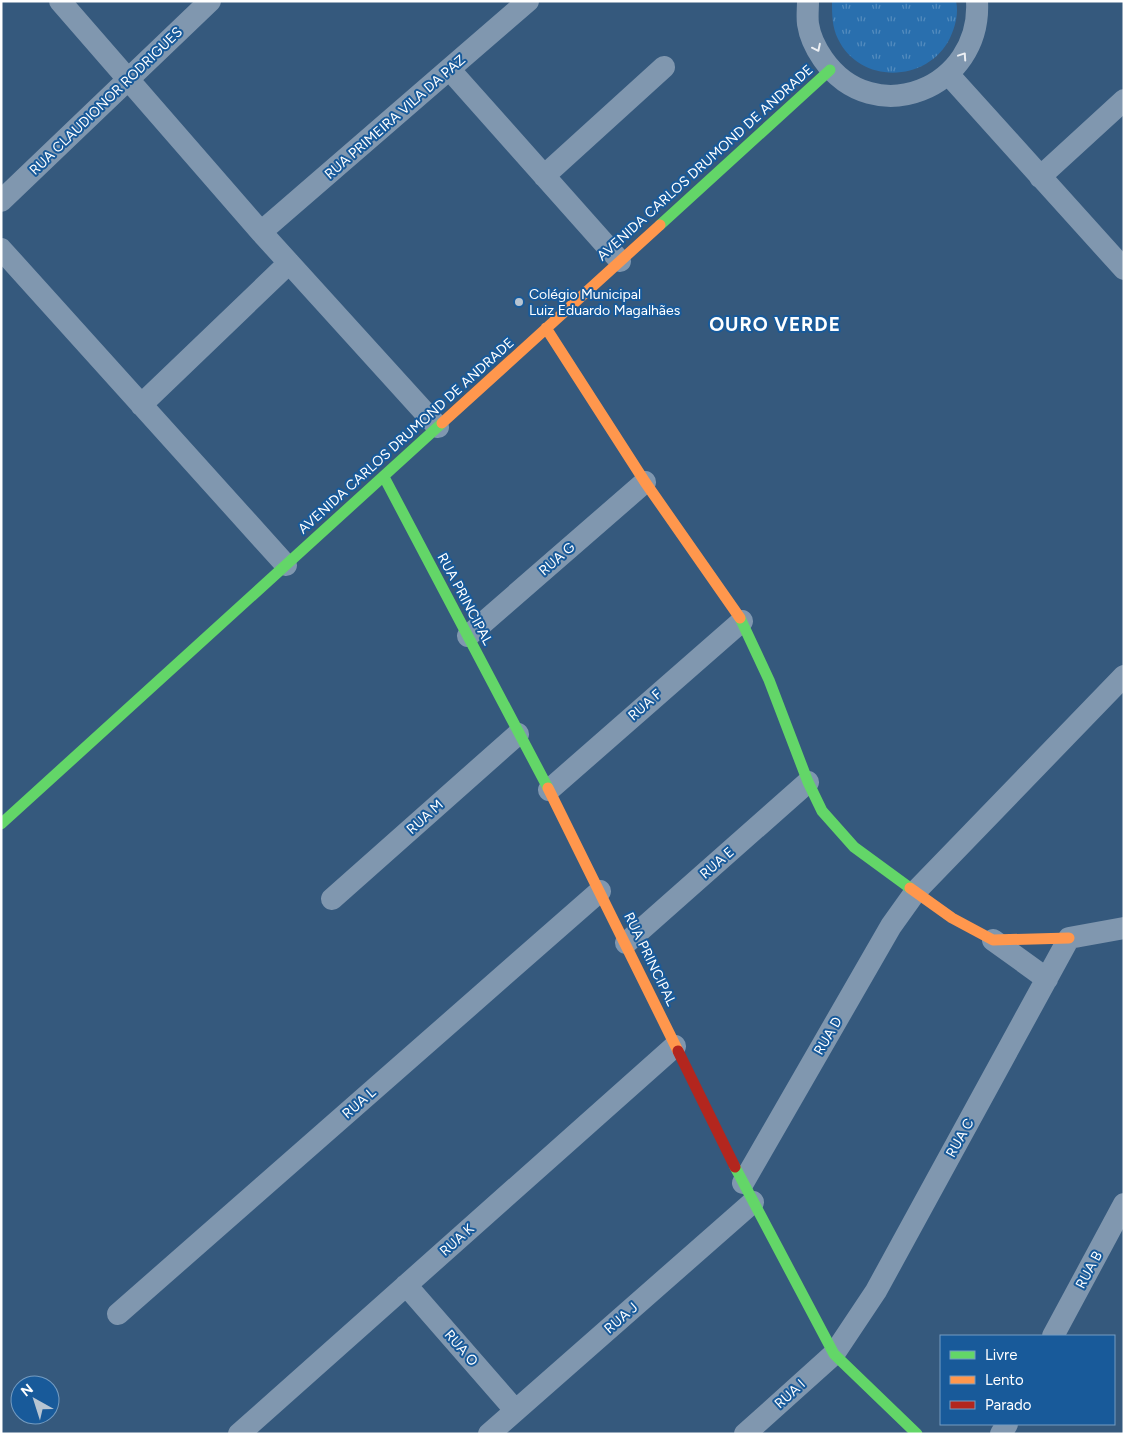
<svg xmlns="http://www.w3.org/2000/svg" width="1125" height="1435" viewBox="0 0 1125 1435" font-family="Figtree,sans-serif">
	<defs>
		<pattern id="park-tufts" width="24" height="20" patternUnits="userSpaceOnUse" patternTransform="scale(1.25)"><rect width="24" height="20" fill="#296fae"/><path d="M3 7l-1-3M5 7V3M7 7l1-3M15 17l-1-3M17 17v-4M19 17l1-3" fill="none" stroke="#548cbe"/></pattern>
	</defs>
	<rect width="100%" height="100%" fill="#35597d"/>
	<!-- park -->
	<path fill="url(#park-tufts)" d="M832,1H956C959,14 955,27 950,38C928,83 860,85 838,39C832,27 832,14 832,1Z"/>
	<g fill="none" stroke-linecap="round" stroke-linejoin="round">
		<!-- street -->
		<path stroke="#8097af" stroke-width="22" d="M60,1L261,232L438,427
			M808,1C808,9 807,17 808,24C810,37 816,49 823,59C874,132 982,88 977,1
			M450,70L620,261
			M949,75L1124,269
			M544,176L664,67
			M1040,177L1124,100
			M1,201L210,1
			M261,232L528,1
			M1,249L286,565
			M141,405L289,263
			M468,636L645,482
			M549,790L742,621
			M332,899L518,734
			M993,940L1047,979
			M626,943L808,782
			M743,1183L891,926L916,891L1124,676
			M406,1285L515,1410
			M118,1314L600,891
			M1053,1336L1124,1204
			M239,1434L675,1046
			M489,1434L753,1202
			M745,1434L834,1354L876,1291L1069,938L1124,928
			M1001,1434L1007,1424"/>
		<!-- fast -->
		<path stroke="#63d668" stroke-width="11" d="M660,225L830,70
			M384,477L548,788
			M740,618L769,680L808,782L822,811L854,847L910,888
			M1,824L442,423
			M735,1167L834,1354L917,1434"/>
		<!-- slow -->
		<path stroke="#ff974d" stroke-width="11" d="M546,328L645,482L740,618
			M442,423L660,225
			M548,788L678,1051
			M910,888L952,918L993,940L1069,938"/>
		<!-- jam -->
		<path stroke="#b3261e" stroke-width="11" d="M678,1051L735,1167"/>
	</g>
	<!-- one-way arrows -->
	<defs><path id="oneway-chevron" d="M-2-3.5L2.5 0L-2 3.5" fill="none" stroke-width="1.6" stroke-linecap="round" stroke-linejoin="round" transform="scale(1.25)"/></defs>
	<g stroke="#eceff3">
		<use href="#oneway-chevron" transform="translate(817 48) rotate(64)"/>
		<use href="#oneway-chevron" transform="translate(963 56) rotate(-56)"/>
	</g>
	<!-- markers -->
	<circle fill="#b8c5d2" stroke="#185a9a" stroke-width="2" cx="519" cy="302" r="5"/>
	<g text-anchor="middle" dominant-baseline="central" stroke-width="4" stroke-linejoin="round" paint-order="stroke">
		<!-- street labels -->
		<g font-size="14" fill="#fff" stroke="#185a9a">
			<text transform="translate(106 101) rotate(-44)">RUA CLAUDIONOR RODRIGUES</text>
			<text transform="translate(395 117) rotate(-41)">RUA PRIMEIRA VILA DA PAZ</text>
			<text transform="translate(705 163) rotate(-42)">AVENIDA CARLOS DRUMOND DE ANDRADE</text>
			<text transform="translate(406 436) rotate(-42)">AVENIDA CARLOS DRUMOND DE ANDRADE</text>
			<text transform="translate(557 559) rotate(-41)">RUA G</text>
			<text transform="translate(465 599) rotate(62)">RUA PRINCIPAL</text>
			<text transform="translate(645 705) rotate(-41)">RUA F</text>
			<text transform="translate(425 817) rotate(-42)">RUA M</text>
			<text transform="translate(717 863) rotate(-41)">RUA E</text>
			<text transform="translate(650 959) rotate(64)">RUA PRINCIPAL</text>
			<text transform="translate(828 1036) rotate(-60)">RUA D</text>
			<text transform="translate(359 1103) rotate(-41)">RUA L</text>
			<text transform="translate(960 1138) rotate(-61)">RUA C</text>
			<text transform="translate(457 1240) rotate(-42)">RUA K</text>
			<text transform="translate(1089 1270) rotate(-62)">RUA B</text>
			<text transform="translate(621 1318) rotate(-41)">RUA J</text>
			<text transform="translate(461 1348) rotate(49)">RUA O</text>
			<text transform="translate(790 1394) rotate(-42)">RUA I</text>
		</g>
		<!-- poi labels -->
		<g font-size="14" fill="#fff" stroke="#185a9a" text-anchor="start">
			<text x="529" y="294">Colégio Municipal<tspan x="529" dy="16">Luiz Eduardo Magalhães</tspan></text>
		</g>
		<!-- district labels -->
		<g font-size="19" font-weight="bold" letter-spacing="1" fill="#fff" stroke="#185a9a">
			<text x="775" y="324">OURO VERDE</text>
		</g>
	</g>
	<!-- border -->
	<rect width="1125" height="1435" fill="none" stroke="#ffffff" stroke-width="5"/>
	<!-- legend -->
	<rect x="940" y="1335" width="175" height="90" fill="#185a9a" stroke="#749cc2"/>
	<rect x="950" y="1351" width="25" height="8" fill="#63d668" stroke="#749cc2"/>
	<text x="985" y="1360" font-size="15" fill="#ffffff">Livre</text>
	<rect x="950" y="1376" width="25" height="8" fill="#ff974d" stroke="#749cc2"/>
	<text x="985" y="1385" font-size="15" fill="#ffffff">Lento</text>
	<rect x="950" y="1401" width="25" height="8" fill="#b3261e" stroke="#749cc2"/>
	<text x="985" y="1410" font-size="15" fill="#ffffff">Parado</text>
	<!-- north arrow -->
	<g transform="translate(35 1400) rotate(321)"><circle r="24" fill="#185a9a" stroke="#749cc2"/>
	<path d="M0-4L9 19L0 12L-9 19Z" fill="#b8c5d2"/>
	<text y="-8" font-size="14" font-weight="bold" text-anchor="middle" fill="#ffffff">N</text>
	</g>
</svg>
